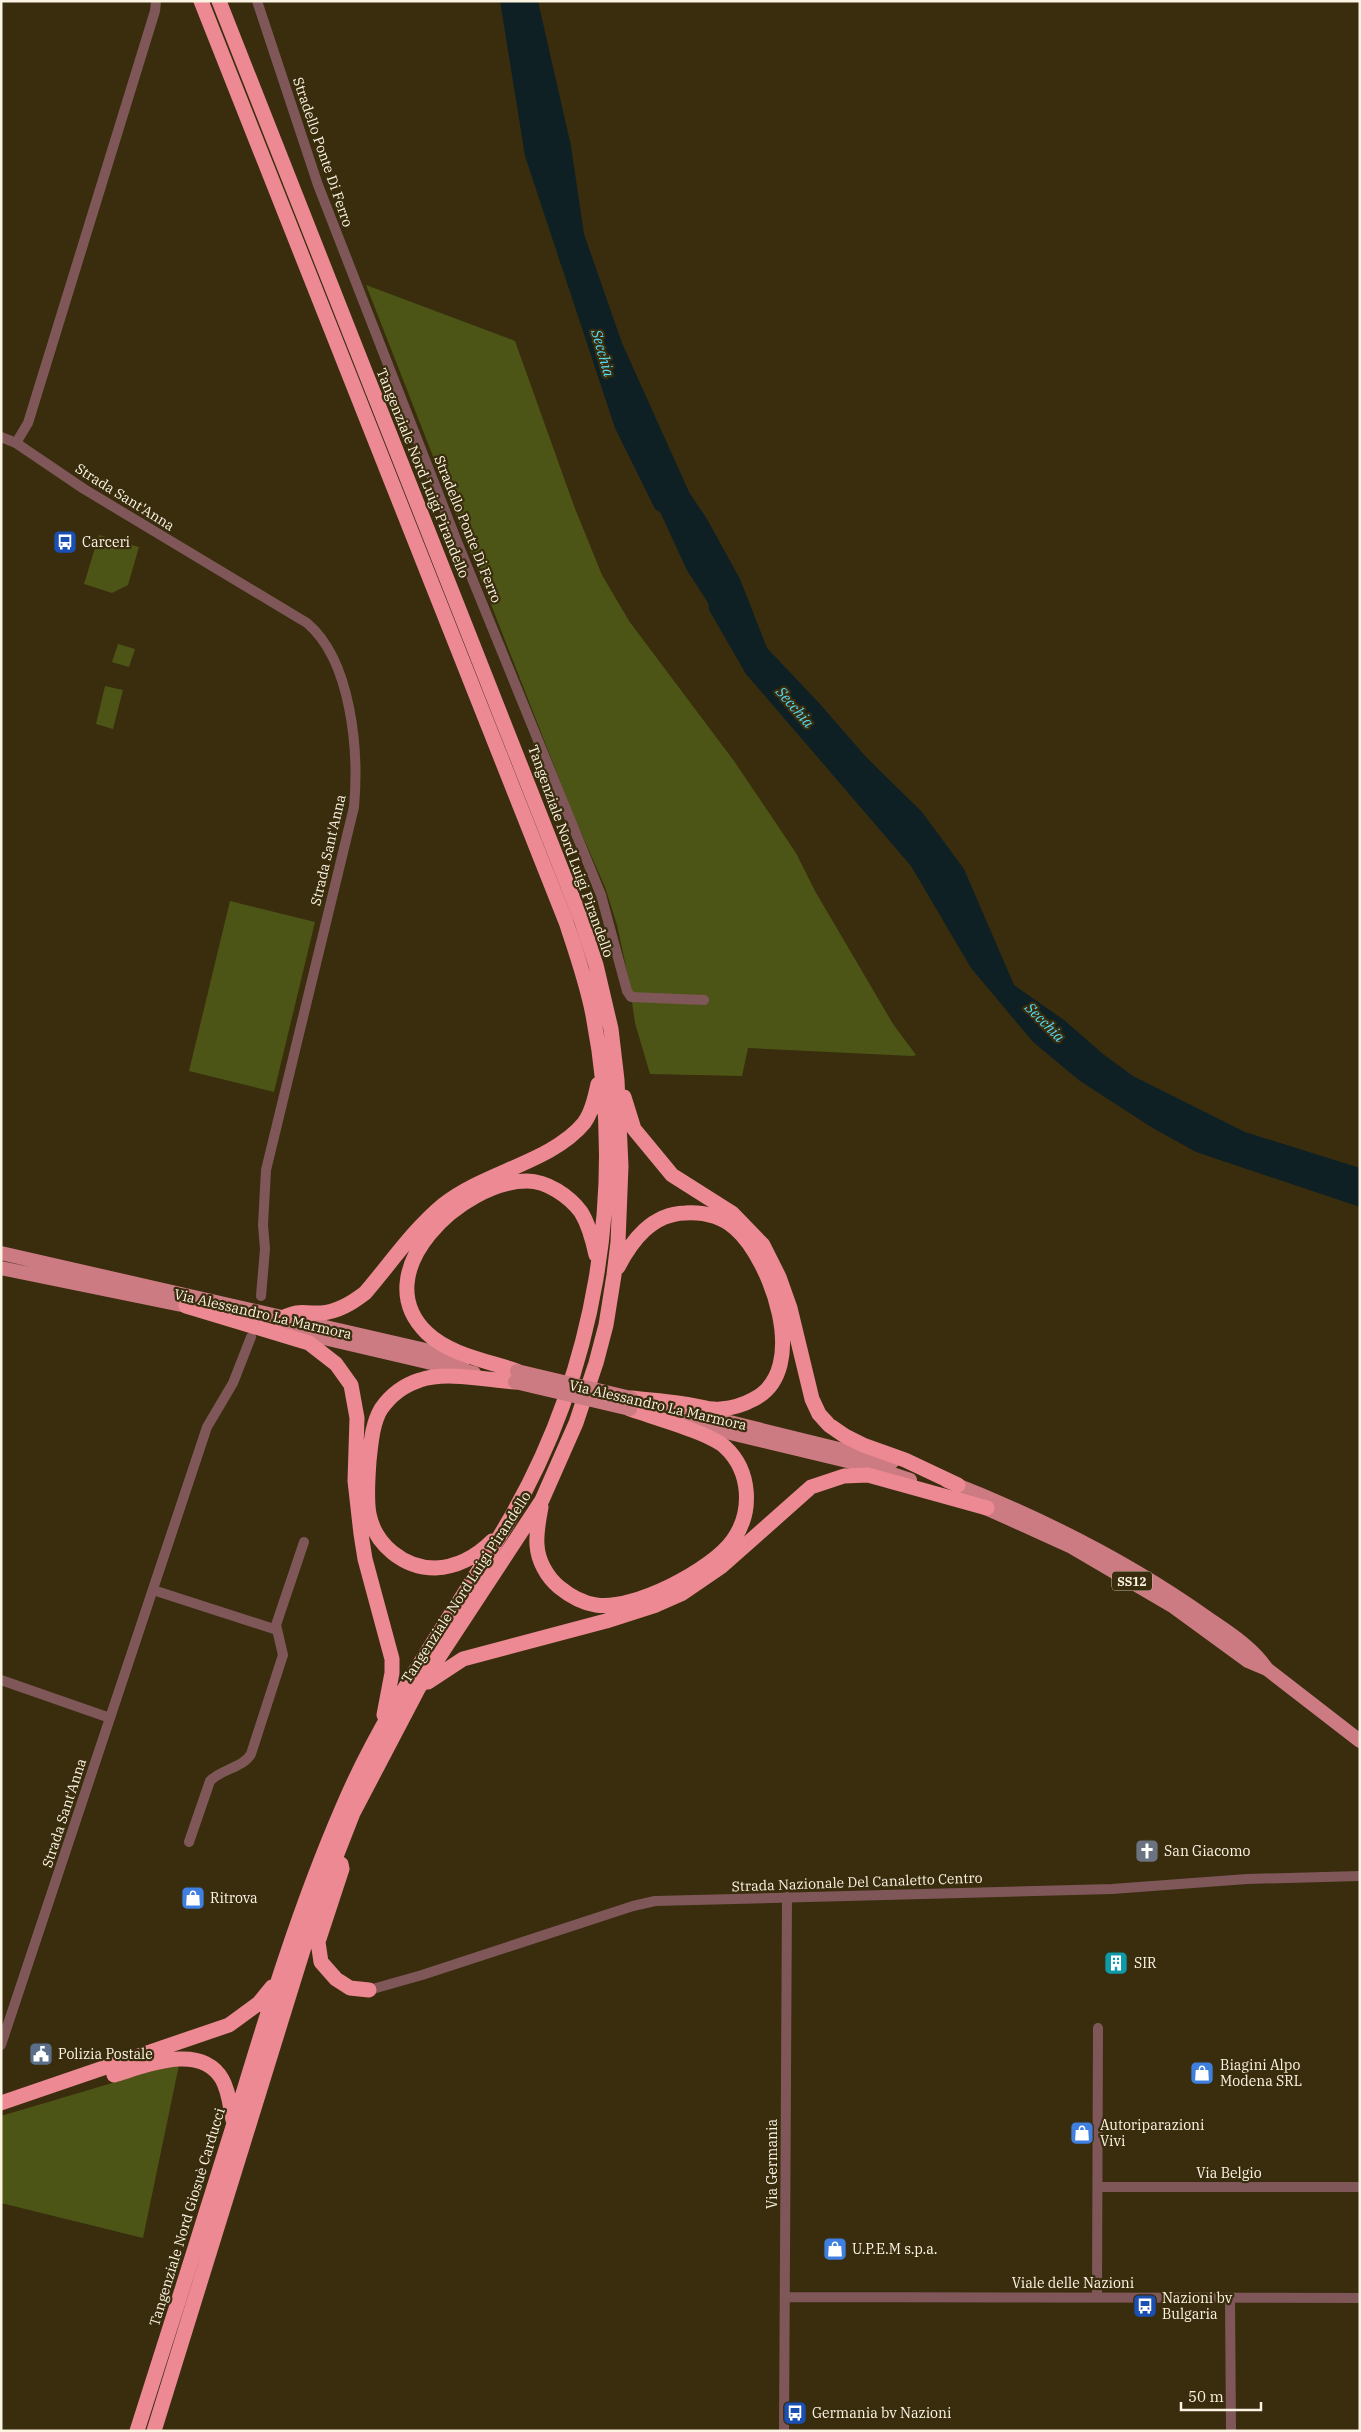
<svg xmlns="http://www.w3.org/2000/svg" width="1361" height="2432" viewBox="0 0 1361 2432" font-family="'IBM Plex Serif',serif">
	<rect width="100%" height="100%" fill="#392d0e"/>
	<!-- green -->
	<path fill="#4d5516" d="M366,285L515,341L574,506L602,575L629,621L734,761L796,853L815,891L893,1024L916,1055L912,1056L748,1048L742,1076L650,1074L635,1023L629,981L617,925L605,887L573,814Z
		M99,535L139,547L128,585L112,593L84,584Z
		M118,644L135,649L129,667L112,662Z
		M105,686L123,690L113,729L96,724Z
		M230,901L315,922L274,1092L189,1071Z
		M179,2065L143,2238L1,2203V2116L156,2070Z"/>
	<!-- water -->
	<path fill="#0f2024" d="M500,1H538L571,146L584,234L622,343L689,492L707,519L740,579L767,648L820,704L866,757L922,812L964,869L1014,985L1064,1020L1103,1054L1133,1076L1245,1132L1360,1168V1207L1196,1152L1151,1127L1080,1081L1033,1042L971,968L911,866L746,674L709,610L704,562L689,532L655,509L615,428L525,156Z"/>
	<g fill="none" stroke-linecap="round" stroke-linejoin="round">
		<!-- river -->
		<path stroke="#0f2024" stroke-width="19" d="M665,500L695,565L720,604"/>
		<!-- minor -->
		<path stroke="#7f5759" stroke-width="10" d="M257,1L318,185L456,539L601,895L627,991L631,997L704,1000
			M1,437L16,443L84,489L307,623C352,661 359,752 354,807L266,1170L263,1225L265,1249L261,1296
			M16,443L28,423L155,11L156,1
			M153,1590L277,1630
			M1,1680L110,1718
			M189,1842L210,1781C221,1769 243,1768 251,1754L283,1655L276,1625L304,1542
			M369,1990L422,1975L633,1906L655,1901L1112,1889L1247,1879L1360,1876
			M1,2045L207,1427L233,1383L251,1337
			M1098,2187H1360
			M1097,2296L1098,2028
			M785,2297L1360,2298
			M1230,2298L1231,2431
			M784,2431L787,1897"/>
		<!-- major -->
		<path stroke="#cd7b82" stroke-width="14" d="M1,1253L465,1359
			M1,1268L196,1308
			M281,1328L474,1373
			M672,1408L892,1462
			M684,1422L868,1466L910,1480
			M947,1481C1039,1517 1126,1560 1206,1617C1229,1633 1251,1646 1267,1669
			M977,1504L1070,1546L1174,1607L1248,1661L1267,1669L1360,1741"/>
		<!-- highway -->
		<path stroke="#ec8992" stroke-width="15" d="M624,1097L634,1129L672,1175L732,1213L763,1245L779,1277L790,1308L812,1399L819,1414L829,1425L845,1436L863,1445L905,1460L958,1485
			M618,1267C632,1240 652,1214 685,1213C703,1212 721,1216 735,1228C771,1259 811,1370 754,1399C745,1404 732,1408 721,1409C710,1411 696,1405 684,1404C666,1401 649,1400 631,1398
			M186,1306L309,1343L336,1364L351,1385L357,1418L355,1481L361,1534L365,1559L392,1659V1673L384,1715
			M282,1318C302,1309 302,1314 321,1313C338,1312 352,1303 365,1293C390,1264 413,1230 443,1205C484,1172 552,1162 584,1123C592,1112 595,1097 598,1084
			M517,1371C488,1361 450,1355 427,1333C364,1272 463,1181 527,1181C547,1181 569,1196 581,1212C589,1225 593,1241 596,1255
			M541,1507C539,1519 536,1532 537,1545C538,1561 547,1577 559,1587C570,1596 582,1603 596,1605C633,1611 712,1570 733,1540C753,1512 751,1471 725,1447C710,1433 652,1417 630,1409
			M492,1541C477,1556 457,1567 435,1568C404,1568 375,1545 369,1514C366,1498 368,1478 369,1461C371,1444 372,1424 381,1409C390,1396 404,1385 420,1380C446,1371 487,1380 515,1382
			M428,1682L463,1659L606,1621L656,1605L681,1594L722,1566L811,1487L844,1476L868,1475L987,1508
			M341,1864L342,1869L318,1942L321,1962L336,1979L350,1988L369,1990
			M114,2075C145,2066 200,2042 222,2079C229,2091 230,2106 233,2120
			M1,2103L229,2025L259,2003L272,1987
			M137,2431C169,2331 201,2230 232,2130C265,2021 297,1913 342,1809C384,1709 449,1622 504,1529C596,1375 627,1191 593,1015C587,983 576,952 566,922L201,1
			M154,2431L317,1905L353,1813L418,1689L542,1500L576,1423L596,1363L606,1325L614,1275L618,1242L621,1166L617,1080L611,1029L596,965L581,919L219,1"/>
		<!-- major-bridge -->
		<path stroke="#cd7b82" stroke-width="14" d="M517,1371L631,1398
			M515,1382L630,1409"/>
	</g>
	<!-- icons -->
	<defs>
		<g id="bus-square" transform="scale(1.25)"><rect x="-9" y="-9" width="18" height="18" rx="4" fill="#1a4fb4" stroke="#392d0e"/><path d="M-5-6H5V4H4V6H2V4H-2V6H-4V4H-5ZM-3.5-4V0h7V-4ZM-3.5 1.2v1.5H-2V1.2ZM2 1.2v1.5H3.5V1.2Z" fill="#fff"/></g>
		<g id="church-square" transform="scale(1.25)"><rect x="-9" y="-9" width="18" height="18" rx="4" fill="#6b7280" stroke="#392d0e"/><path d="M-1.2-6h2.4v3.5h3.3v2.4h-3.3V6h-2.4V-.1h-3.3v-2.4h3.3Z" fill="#fff"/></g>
		<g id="shop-square" transform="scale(1.25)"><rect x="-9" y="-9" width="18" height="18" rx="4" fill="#3f7fe0" stroke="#392d0e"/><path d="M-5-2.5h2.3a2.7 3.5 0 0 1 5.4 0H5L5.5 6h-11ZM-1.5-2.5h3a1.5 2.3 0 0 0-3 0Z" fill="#fff"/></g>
		<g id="building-square" transform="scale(1.25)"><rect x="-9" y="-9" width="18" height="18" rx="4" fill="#0f9aa8" stroke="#392d0e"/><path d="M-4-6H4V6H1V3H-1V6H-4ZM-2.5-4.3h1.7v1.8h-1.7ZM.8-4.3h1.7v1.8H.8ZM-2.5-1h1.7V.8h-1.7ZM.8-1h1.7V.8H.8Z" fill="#fff"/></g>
		<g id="civic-square" transform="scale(1.25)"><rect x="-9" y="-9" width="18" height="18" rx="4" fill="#5c6f8a" stroke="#392d0e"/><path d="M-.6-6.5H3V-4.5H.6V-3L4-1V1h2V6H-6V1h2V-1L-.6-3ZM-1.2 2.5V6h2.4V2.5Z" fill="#fff"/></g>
	</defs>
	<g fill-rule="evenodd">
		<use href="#bus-square" x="65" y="542"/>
		<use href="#church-square" x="1147" y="1851"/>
		<use href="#shop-square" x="193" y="1898"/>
		<use href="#building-square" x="1116" y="1963"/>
		<use href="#civic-square" x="41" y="2054"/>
		<use href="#shop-square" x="1202" y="2073"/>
		<use href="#shop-square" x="1082" y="2133"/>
		<use href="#shop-square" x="835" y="2249"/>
		<use href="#bus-square" x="1145" y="2306"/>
		<use href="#bus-square" x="795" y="2413"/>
	</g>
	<g text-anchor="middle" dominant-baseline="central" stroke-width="4.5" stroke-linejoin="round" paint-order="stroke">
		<!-- shield labels -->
		<rect fill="#392d0e" stroke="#c2b8a3" stroke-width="1" x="1112" y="1571.5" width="40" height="19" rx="4"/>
		<g font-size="12" font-weight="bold" fill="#fcf4e3">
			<text x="1132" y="1581">SS12</text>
		</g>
		<!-- street labels -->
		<g font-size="14" fill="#fcf4e3" stroke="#392d0e">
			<text transform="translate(323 152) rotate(71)">Stradello Ponte Di Ferro</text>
			<text transform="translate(423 473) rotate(68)">Tangenziale Nord Luigi Pirandello</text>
			<text transform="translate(125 497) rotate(32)">Strada Sant'Anna</text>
			<text transform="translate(468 529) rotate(68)">Stradello Ponte Di Ferro</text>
			<text transform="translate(328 850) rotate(-77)">Strada Sant'Anna</text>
			<text transform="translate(571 851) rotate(70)">Tangenziale Nord Luigi Pirandello</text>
			<text transform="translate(263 1314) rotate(13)">Via Alessandro La Marmora</text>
			<text transform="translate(658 1405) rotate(13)">Via Alessandro La Marmora</text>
			<text transform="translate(466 1587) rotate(-57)">Tangenziale Nord Luigi Pirandello</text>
			<text transform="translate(64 1813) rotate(-72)">Strada Sant'Anna</text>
			<text transform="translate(857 1882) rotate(-2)">Strada Nazionale Del Canaletto Centro</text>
			<text transform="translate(772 2164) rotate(-90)">Via Germania</text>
			<text x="1229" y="2173">Via Belgio</text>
			<text transform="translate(187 2217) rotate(-73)">Tangenziale Nord Giosuè Carducci</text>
			<text x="1073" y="2283">Viale delle Nazioni</text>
		</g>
		<!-- poi labels -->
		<g font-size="14" fill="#fcf4e3" stroke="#392d0e" text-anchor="start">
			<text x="82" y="542">Carceri</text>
			<text x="1164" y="1851">San Giacomo</text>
			<text x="210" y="1898">Ritrova</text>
			<text x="1134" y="1963">SIR</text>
			<text x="58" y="2054">Polizia Postale</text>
			<text x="1220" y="2065">Biagini Alpo<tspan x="1220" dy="16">Modena SRL</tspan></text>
			<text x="1100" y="2125">Autoriparazioni<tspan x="1100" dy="16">Vivi</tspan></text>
			<text x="852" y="2249">U.P.E.M s.p.a.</text>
			<text x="1162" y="2298">Nazioni bv<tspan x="1162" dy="16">Bulgaria</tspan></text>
			<text x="812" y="2413">Germania bv Nazioni</text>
		</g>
		<!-- water labels -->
		<g font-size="15" font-style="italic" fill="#53d9f4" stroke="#392d0e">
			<text transform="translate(603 353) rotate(74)">Secchia</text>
			<text transform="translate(795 707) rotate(49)">Secchia</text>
			<text transform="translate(1045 1022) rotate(45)">Secchia</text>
		</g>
	</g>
	<!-- border -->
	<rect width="1361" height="2432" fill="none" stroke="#fcf4e3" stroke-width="5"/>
	<!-- scale -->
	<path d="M1181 2402v8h80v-8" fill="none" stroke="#fcf4e3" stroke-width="2.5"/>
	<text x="1188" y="2402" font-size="15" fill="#fcf4e3" stroke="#392d0e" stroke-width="4" paint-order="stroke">50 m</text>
</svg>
